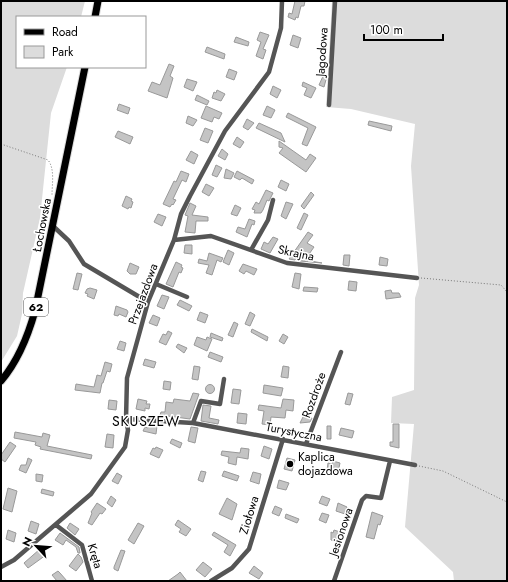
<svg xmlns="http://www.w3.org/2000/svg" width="508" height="582" viewBox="0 0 508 582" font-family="Jost,sans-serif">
	<rect width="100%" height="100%" fill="#fff"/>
	<!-- green -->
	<path fill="#dcdcdc" d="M1,1H85L81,17H17V67H67L51,113L40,218L23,293L22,314L17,336L1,362Z
		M332,1H507V581H454L453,572L405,527L414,424L391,423L392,397L414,390L415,298L419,285L411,166L415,124L351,109L326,107Z"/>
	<!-- building -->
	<path fill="#c4c4c4" stroke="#999" d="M295,1H305L304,6H301L298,18L296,17L295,20L288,17L289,13L292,14Z
		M260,32L269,35L263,49L266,50L263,59L256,56L261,42L257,40Z
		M293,35L301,38L298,48L290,45Z
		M236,37L249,42L248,46L234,42Z
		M207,47L225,54L224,59L205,52Z
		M169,64L174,66L170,76L173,78L167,98L148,91L152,82L160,85Z
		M229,69L237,72L234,80L226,77Z
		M324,74L327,76L324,87L319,85Z
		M187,79L197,82L193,91L184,87Z
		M303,82L316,88L311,98L304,95L307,88L302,86Z
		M273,86L281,90L277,98L270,94Z
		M217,90L225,94L221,101L212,98L214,92L216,93Z
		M197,95L209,101L207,105L195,100Z
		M119,104L130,108L128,114L117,110Z
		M206,106L222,113L219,119L214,117L212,122L201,118Z
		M267,106L275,110L271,118L263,115Z
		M288,113L316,127L307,146L302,144L308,128L286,117Z
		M188,116L197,120L193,126L186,123Z
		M247,119L254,123L248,130L243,127Z
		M369,121L392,126L391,131L368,125Z
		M259,123L281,133L285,142L256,128Z
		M205,128L213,131L208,143L200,140Z
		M118,131L133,137L130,144L115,137Z
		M237,137L244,142L240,148L233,144Z
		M279,141L306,160L310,154L316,158L306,172L279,153L283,148L279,147Z
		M222,149L228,154L225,160L218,156Z
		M191,151L198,155L194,164L186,160Z
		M216,165L222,168L217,177L212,175Z
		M226,169L234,173L231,179L224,178Z
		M181,171L189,174L186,182L182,180L173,199L176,200L173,205L172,204L170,207L163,204L174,181L176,182Z
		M237,171L254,180L252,184L242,178L240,180L234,177Z
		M281,180L289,184L286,191L278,187Z
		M206,184L214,188L209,196L202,192Z
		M266,190L273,193L269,201L267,200L263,210L261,213H254L255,210L252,209L256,202L259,204Z
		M311,192L314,195L304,209L301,206Z
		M126,196L132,199L131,201L133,202L131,208L129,207L128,209L122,206Z
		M286,202L293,204L286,219L281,216Z
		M190,203L196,206L192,215L208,217V221H196L195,233L185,232L188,216L185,215Z
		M235,205L241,208L237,216L231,214Z
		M304,213L308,215L301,230L297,228Z
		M158,214L166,217L162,226L154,222Z
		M249,219L255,221L254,225L252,224L247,237L236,232L238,227L245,229Z
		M308,232L313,235L307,243L314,247L305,260L322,263L300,261L301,250L295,260L289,259Z
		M273,237L278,239L270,253L261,249L264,242L268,244Z
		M185,245H192V254L184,253Z
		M228,250L234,253L229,265L223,262Z
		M209,253L223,258L221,262L217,260L212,275L206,273L209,265L198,263L199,259L207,261Z
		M344,255H350L349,266L343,265Z
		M380,257L388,259L387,266L379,265Z
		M176,262L182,265L181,267L183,268L181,273L179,272L173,287L166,284Z
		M130,263L139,267L136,274H130L127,271Z
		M243,264L257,269L254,275L246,271L244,274L239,271Z
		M77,273L82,274L78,290L73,289Z
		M295,273L301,274L299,289L292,287Z
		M349,281L357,282L356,291L348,290Z
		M304,287L318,288L317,292L303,291Z
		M90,288L97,290L94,299L87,296L88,294L85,293L87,289Z
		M391,290L392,293H399L401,297L386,299L385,291Z
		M162,295L169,297L164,309L157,306Z
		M180,300L192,306L189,311L177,305Z
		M116,306L127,310L128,312L126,317L119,314L118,316L114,315Z
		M200,312L208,315L205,323L197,320Z
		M250,312L255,315L250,326L245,324Z
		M153,315L160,318L157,326L149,323Z
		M234,322L238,324L233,337L228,335Z
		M252,329L268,337L267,341L251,332Z
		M168,331L172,333L166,345L159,342L163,334L166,335Z
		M211,333L223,338L222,341L210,337Z
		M283,334L288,337L284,344L279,341Z
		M197,337L206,340L207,337L212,339L207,351L194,345Z
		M120,341L126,343L124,351L117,349Z
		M178,344L187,348L184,353L176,347Z
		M210,352L223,357L221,362L208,357Z
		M145,359L156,362L154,368L143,365Z
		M105,362L112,364L110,372L107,371L103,383H102L100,393L75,390L76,384L94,387L97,375L101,376Z
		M194,366L200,367L198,380L192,379Z
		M283,366L289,367L288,378L281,377Z
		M164,381L171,382L170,390L163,389Z
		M205.5 389a4.5 4.5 0 1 1 9 0a4.5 4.5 0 1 1-9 0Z
		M264,385L283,388L281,396L263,393Z
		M233,389L241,390L239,404L231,403Z
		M193,393L199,394L190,419L160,415L161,412H165L166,402L173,403L174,399L190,401Z
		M348,393L353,394L350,405L345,404Z
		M138,399L147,401L146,404H150L149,409L145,408V411L136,409Z
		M283,399L294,400L293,411L286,410L285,418L271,417L270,425L262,424L264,411L258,410L259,405L281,408Z
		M109,400L117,401L116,410L108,409Z
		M203,405L211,406L209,418L219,420L218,424L201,421Z
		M238,413L247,414L246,424L237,423Z
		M303,417L312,418L310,422L300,423Z
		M150,424L157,426L156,434L143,431L145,427L148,428Z
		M393,424H399V448L390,446V442H393Z
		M327,426H331V439H327Z
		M191,427L198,428L195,443L188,441Z
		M341,428L354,431L352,438L339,435Z
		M15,432L42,437L43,433L50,435L47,446L92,455L91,459L40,449L41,447L35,445L36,442L14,438Z
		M107,434L114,435L113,448L105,447Z
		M172,439L182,443L180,448L170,443Z
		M10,442L16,446L5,462L1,459V455Z
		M264,446L272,449L269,459L261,456Z
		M156,447L163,450L159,458L150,454L153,448L155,449Z
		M241,448L249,449L248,459L237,457L236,465L228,463L229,457L221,455L222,451L240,453Z
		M28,458L32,460L26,473L19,470L21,465H26Z
		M287,458L295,460L292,471L284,469Z
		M333,461L340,463L338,472L327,470L328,463L332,464Z
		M201,471L206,472L203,482L198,480Z
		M224,471L239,476L237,481L222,476Z
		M253,472L261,474L259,484L250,481Z
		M117,473L122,476L118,484L112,481Z
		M36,474L43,475L42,482L36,481Z
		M279,480L289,483L286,490L277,488Z
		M8,488L17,491L12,512L3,509Z
		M42,489L54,492L53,496L41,493Z
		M111,496L116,500L112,507L107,503Z
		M322,496L330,499L327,506L319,503Z
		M227,498L237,504L232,520L219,514Z
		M97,503L106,509L102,514L100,513L92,525L88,523L92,513L91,512Z
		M338,503L347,507L345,514L336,511Z
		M275,506L282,509L279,516L272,513Z
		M372,512L383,516L380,525L378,524L374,539L366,537Z
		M322,513L329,515L326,523L319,520Z
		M286,514L299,519L297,523L285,518Z
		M178,520L191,529L186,536L179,532L181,529L175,525Z
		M31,521L39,524L36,534L28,531Z
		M70,523L79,529L75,535L67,528Z
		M138,523L144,526L134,544L128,540Z
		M8,530L16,533L14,542L6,539Z
		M334,530L340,532L338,542L331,540V532L333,533Z
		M214,532L236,545L230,556L224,552L228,545L212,535Z
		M60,533L79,547L80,553H78L76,547L66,540L63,545L55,540Z
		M40,549L46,555L28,568L24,563Z
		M121,550L125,551L118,571L114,569V567Z
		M78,554L81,557L83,562L76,571L69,566Z
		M203,562L212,569L205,577L196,570Z
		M254,566L263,573L259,579L249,573Z
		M58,571L60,573L67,581H57L52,575Z
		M180,572L187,581H168L178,574Z"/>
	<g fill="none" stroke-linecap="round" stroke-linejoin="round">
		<!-- primary casing -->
		<g stroke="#dbdbdb" stroke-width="9">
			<path id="primary" d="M95,17L98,1
				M1,381C18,361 28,336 35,311L85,67"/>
		</g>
		<!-- path -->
		<path stroke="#777" stroke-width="1" stroke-dasharray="1 2" stroke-linecap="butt" d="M1,144L48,160C55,169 52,184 52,195
			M421,278L501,285L507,292
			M419,466L443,471L507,502"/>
		<!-- minor -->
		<path stroke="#555" stroke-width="4.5" d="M329,105L335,1
			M53,226L69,241L84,264L148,302
			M174,240L211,236L287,263L417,278
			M251,250L268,220L273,200
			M156,284L187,297
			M126,419L193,423L415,465
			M193,423L201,401L220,404L224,379
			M306,444L341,352
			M56,525L82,545L92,581
			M1,567L14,560L91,494L125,447L128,430L126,419L127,378L148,302L174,240L181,214L190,196L225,131L269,72L281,28L282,1
			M211,581L232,568L249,549L283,439
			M334,581L362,500L366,496L381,498L390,461"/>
		<!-- primary -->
		<use href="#primary" stroke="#000" stroke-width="7"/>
	</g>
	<!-- markers -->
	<circle fill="#000" stroke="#fff" stroke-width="1.5" cx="290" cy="464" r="4"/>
	<g text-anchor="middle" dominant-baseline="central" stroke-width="3" stroke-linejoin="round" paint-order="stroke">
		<!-- shield labels -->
		<rect fill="#fff" stroke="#4c4c4c" stroke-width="1" x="24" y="298" width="24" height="18" rx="3"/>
		<g font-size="11" font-weight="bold" fill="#000">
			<text x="36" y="307">62</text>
		</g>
		<!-- street labels -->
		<g font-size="12" fill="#000" stroke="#fff">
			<text transform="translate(322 52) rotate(-86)">Jagodowa</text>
			<text transform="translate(42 225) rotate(-79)">Łochowska</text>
			<text transform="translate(296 253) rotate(12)">Skrajna</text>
			<text transform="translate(143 294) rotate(-70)">Przejazdowa</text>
			<text transform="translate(314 395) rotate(-70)">Rozdroże</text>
			<text transform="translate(294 432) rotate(11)">Turystyczna</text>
			<text transform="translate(249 515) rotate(-73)">Ziołowa</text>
			<text transform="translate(341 532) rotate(-71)">Jesionowa</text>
			<text transform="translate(95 556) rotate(73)">Kręta</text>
		</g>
		<!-- poi labels -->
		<g font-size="12" fill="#000" stroke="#fff" text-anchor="start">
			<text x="298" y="457">Kaplica<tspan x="298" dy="14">dojazdowa</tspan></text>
		</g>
		<!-- quarter labels -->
		<g font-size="14" letter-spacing="1" fill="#000" stroke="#fff">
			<text x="146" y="421">SKUSZEW</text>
		</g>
	</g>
	<!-- border -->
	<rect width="508" height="582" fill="none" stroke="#000000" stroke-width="4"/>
	<!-- legend -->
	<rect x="16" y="16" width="130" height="52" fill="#ffffff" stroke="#999999"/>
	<rect x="24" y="29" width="20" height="6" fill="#000000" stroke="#999999"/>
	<text x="52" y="36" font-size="12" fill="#000000">Road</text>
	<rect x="24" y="46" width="20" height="12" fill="#dcdcdc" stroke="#999999"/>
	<text x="52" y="56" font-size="12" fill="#000000">Park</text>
	<!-- north arrow -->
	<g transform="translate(36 546) rotate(296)" stroke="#ffffff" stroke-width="3" paint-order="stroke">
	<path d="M0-3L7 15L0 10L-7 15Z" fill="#000000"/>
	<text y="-6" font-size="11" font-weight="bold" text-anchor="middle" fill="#000000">N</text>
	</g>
	<!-- scale -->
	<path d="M364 34v6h79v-6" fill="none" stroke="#000000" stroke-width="2"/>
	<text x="370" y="34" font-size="12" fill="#000000" stroke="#ffffff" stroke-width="3" paint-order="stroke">100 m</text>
</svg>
